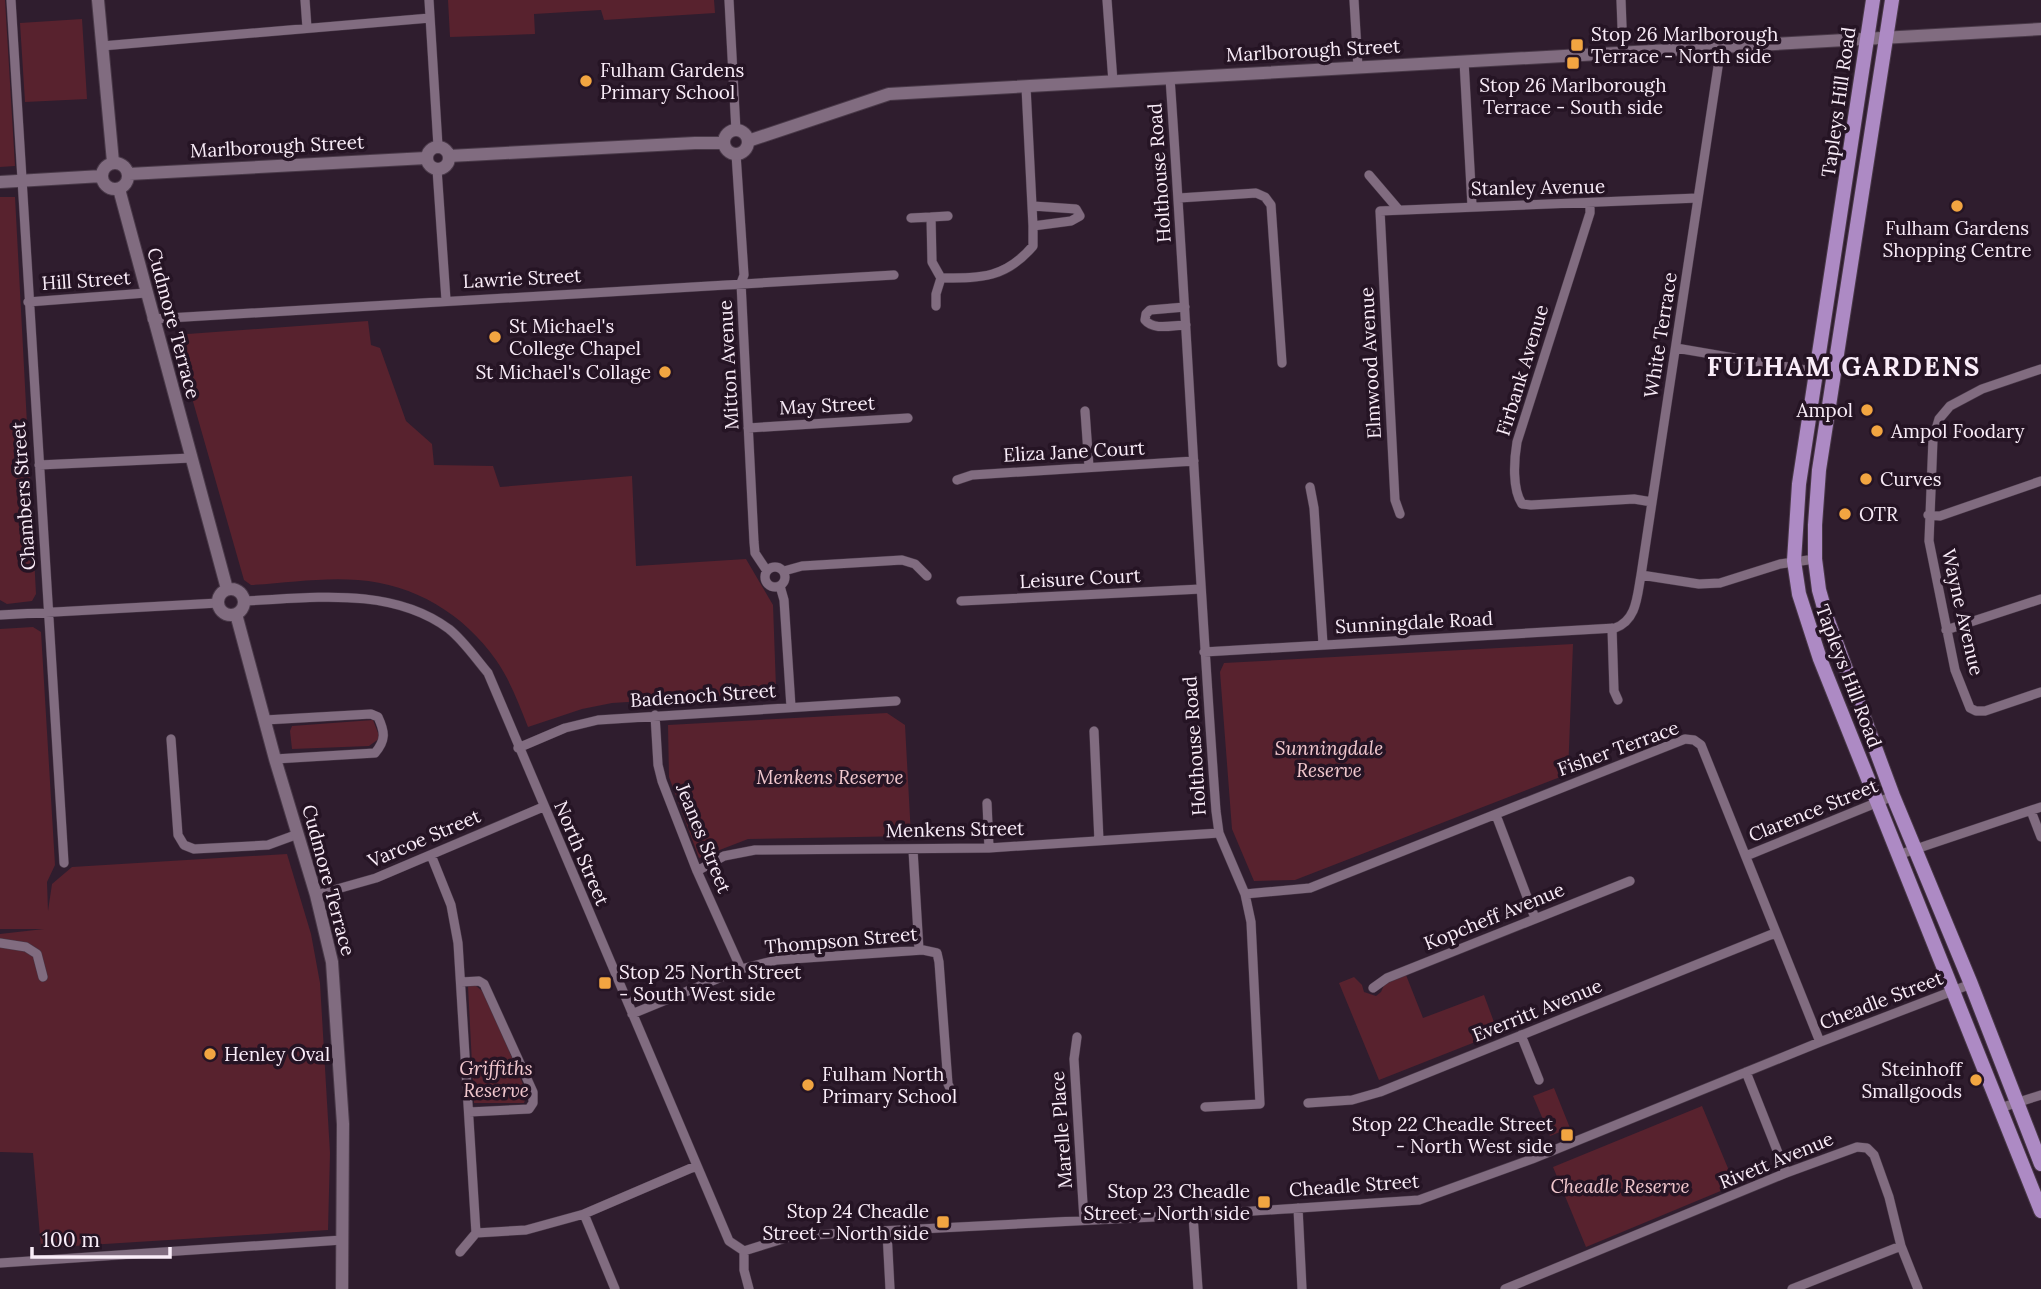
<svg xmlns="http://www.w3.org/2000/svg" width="2041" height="1289" viewBox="0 0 2041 1289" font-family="Lora,serif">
	<rect width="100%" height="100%" fill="#2f1d2e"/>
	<!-- green -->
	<path fill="#58222e" d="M0,0H5L15,166L0,167Z
		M448,0H714L715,13L604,20L601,10L534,14L535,34L450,37Z
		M82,19L87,99L25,102L20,23Z
		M0,197H15L36,594L32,601L7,604L0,600Z
		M368,321L371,345L380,348L406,421L432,444L434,465L493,466L500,487L632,476L636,566L746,559L773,605L776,688L773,693L612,703L582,709L528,727C519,704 510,680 496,660C464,614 414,584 358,580C323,577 286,583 251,585L244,580L174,335Z
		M33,627L41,632L55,865L47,882L48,911L52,884L72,867L287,854L311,934L320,983L330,1153L328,1230L41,1248L33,1153L0,1152V934L44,929H0V629Z
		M1573,644L1568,774L1295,880L1254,881L1232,829L1220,672L1224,663Z
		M887,713L905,725L911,836L748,839L699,858L669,777L668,725Z
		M373,720L380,738L369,746L292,749L290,731L292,726Z
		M1406,975L1423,1018L1484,995L1498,1033L1379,1080L1339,983L1354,977L1362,985L1364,992L1376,996L1381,992L1385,983Z
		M468,986H476L485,993L527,1094L524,1103H474Z
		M1554,1088L1570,1128L1550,1136L1533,1096Z
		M1702,1106L1735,1185L1586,1247L1553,1167Z"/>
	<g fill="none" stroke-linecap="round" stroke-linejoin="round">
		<!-- minor casing -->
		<g stroke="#493948" stroke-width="10">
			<path id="minor" d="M11,0L64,863
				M305,0L307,28
				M429,0L438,146
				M729,0L736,131
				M1107,0L1113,82
				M1354,0L1358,67
				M1621,0L1623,53
				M102,46L430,18
				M1464,61L1472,206
				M1170,78C1187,322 1198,567 1216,811L1219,833L1245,894L1251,922L1260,1104L1205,1107
				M736,154L744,275L741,283L754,542L755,553L767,571
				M437,169L446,300
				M1369,175L1398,209
				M1179,198L1256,193L1265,197L1271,205L1282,363
				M1590,204V213L1517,442C1514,460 1512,489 1522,504L1531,505L1634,499L1652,502
				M1033,206L1076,209L1080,216L1071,221L1033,226
				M931,217L948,216
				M911,218L931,217L932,262L941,278C980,278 1005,279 1033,246V226L1026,87
				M28,302L146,293
				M936,306V294L941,278
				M1185,307L1150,310L1146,314L1145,320C1154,331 1173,325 1186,325
				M152,319L894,275
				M1676,348L1817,372
				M2041,369L1982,389L1950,406L1939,419L1933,439L1929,541L1955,670L1970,708L1976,711H1985L2041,692
				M1085,411L1089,467
				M748,428L908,418
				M39,465L191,458
				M957,480L972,475L1194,461
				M1310,487L1314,508L1323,644
				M1400,514L1395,500L1380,211L1698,198
				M1928,515L1940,516L2041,481
				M765 577a10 10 0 1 1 20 0a10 10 0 1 1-20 0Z
				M784,571L802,566L902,560L915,564L927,576
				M1641,575L1699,584L1720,583L1780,564L1815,559
				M780,586L784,600L791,707
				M245,601C312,598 391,586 449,629C464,641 476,659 488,673L729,1241L744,1251
				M961,601L1201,589
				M0,615L218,603
				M1612,628L1614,691L1618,700
				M1946,630L2041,599
				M1204,652L1615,628C1637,620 1637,596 1641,575L1721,47
				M655,715L658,765L662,781L697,871L741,969
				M265,720L371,714L378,717C385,732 386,740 375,753L275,759
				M1094,731L1099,841
				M171,739L178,835L184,845L194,849L268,845L298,834
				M518,748L565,728L598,720L896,701
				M987,803L989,848
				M2031,811L2041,837
				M1496,815L1535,918
				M913,850L919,950
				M431,855L451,905L458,943L476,1233
				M1898,855L2041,807
				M1746,856L1893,796
				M697,871L724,856L755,850L989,848L1219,833
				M1245,894L1310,888L1685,739L1694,740L1701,745L1820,1042
				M316,895L376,878L543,807
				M0,943L26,947L37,954L43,977
				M461,982L479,981L484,984L533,1092V1103L529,1109L469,1112
				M1373,988L1387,978L1630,881
				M632,1014L741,969L777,960L923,950L937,953L939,962L948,1084L953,1094
				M1521,1035L1539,1080
				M1077,1037L1074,1059L1084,1220
				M1746,1072L1786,1173
				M1308,1103L1352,1100L1380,1092L1775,933
				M2000,1108L2041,1095
				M1298,1208L1302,1289
				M584,1214L615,1289
				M1193,1215L1198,1289
				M887,1232L890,1289
				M476,1233L526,1230L584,1214L696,1166
				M744,1251L789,1237L841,1233L1193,1215L1419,1200L1532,1159L1820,1042L1971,984
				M744,1251V1270L749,1289
				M460,1252L476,1233
				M0,1263L342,1240
				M1505,1289L1786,1173L1857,1147L1867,1148L1874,1155L1889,1197L1901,1246L1918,1289
				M1792,1289L1901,1246"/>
		</g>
		<!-- tertiary casing -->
		<g stroke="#493948" stroke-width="14">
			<path id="tertiary" d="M98,0L113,162
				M724 142a12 12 0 1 1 24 0a12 12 0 1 1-24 0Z
				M748,141L889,94L2041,29
				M427 158a11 11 0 1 1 22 0a11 11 0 1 1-22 0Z
				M449,156L695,143H724
				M102 176a13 13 0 1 1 26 0a13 13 0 1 1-26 0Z
				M129,174L426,158
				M0,182L102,176
				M119,189L227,589
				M218 602a13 13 0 1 1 26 0a13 13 0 1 1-26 0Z
				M236,614L275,759L316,895L332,962L343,1124L342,1289"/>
		</g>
		<!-- primary casing -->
		<g stroke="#493948" stroke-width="16">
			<path id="primary" d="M1873,0L1799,484L1794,561L1799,594L1820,659L2041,1211
				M1892,0L1819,470L1815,525V559L1819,590L1827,618L1893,796L1971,984L2041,1164"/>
		</g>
		<!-- minor -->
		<use href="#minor" stroke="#816c80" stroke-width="9"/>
		<!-- tertiary -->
		<use href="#tertiary" stroke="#816c80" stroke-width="12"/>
		<!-- primary -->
		<use href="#primary" stroke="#ad8ac4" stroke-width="14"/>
	</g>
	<!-- markers -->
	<g fill="#f2a541" stroke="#251424" stroke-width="2.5">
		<rect x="1570" y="38" width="14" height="14" rx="3.5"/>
		<rect x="1566" y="56" width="14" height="14" rx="3.5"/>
		<circle cx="586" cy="81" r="7"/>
		<circle cx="1957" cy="206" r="7"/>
		<circle cx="495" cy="337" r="7"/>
		<circle cx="665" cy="372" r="7"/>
		<circle cx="1867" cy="410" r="7"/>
		<circle cx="1877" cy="431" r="7"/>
		<circle cx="1866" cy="479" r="7"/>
		<circle cx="1845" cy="514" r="7"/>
		<rect x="598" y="976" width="14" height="14" rx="3.5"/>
		<circle cx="210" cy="1054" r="7"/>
		<circle cx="1976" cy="1080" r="7"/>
		<circle cx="808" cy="1085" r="7"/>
		<rect x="1560" y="1128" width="14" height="14" rx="3.5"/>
		<rect x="1257" y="1195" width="14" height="14" rx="3.5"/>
		<rect x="936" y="1215" width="14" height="14" rx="3.5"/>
	</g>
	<g text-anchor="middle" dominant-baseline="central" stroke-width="7" stroke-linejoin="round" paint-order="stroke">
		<!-- poi labels -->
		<g font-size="19" fill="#f9ecf8" stroke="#251424" text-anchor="start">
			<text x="1591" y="34">Stop 26 Marlborough<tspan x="1591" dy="22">Terrace - North side</tspan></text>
			<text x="600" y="70">Fulham Gardens<tspan x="600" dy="22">Primary School</tspan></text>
			<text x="1573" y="85" text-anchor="middle">Stop 26 Marlborough<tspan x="1573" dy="22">Terrace - South side</tspan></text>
			<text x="1957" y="228" text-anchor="middle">Fulham Gardens<tspan x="1957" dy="22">Shopping Centre</tspan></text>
			<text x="509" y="326">St Michael's<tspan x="509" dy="22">College Chapel</tspan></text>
			<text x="651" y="372" text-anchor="end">St Michael's Collage</text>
			<text x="1853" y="410" text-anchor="end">Ampol</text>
			<text x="1891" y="431">Ampol Foodary</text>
			<text x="1880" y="479">Curves</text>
			<text x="1859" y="514">OTR</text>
			<text x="619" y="972">Stop 25 North Street<tspan x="619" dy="22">- South West side</tspan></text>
			<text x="224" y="1054">Henley Oval</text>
			<text x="1962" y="1069" text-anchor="end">Steinhoff<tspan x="1962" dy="22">Smallgoods</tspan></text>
			<text x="822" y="1074">Fulham North<tspan x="822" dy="22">Primary School</tspan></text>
			<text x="1553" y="1124" text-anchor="end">Stop 22 Cheadle Street<tspan x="1553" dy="22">- North West side</tspan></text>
			<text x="1250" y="1191" text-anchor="end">Stop 23 Cheadle<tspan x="1250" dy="22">Street - North side</tspan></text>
			<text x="929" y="1211" text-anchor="end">Stop 24 Cheadle<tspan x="929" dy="22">Street - North side</tspan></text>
		</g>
		<!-- street labels -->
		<g font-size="19" fill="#f9ecf8" stroke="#251424">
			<text transform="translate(1313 50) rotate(-3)">Marlborough Street</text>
			<text transform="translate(1838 102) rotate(-82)">Tapleys Hill Road</text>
			<text transform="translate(277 146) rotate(-3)">Marlborough Street</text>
			<text transform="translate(1159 173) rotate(-94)">Holthouse Road</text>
			<text transform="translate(1538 187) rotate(-1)">Stanley Avenue</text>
			<text transform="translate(522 278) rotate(-3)">Lawrie Street</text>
			<text transform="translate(86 280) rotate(-4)">Hill Street</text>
			<text transform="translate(174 323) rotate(75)">Cudmore Terrace</text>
			<text transform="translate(1660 335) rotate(-81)">White Terrace</text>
			<text transform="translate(1370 363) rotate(-93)">Elmwood Avenue</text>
			<text transform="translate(728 365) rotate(-93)">Mitton Avenue</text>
			<text transform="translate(1522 370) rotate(-73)">Firbank Avenue</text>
			<text transform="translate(827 405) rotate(-3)">May Street</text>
			<text transform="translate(1074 451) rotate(-3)">Eliza Jane Court</text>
			<text transform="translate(23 496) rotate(-94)">Chambers Street</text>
			<text transform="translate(1080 578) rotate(-3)">Leisure Court</text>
			<text transform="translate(1963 612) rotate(77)">Wayne Avenue</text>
			<text transform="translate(1414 622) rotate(-3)">Sunningdale Road</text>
			<text transform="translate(1849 676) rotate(69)">Tapleys Hill Road</text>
			<text transform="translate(703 695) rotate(-4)">Badenoch Street</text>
			<text transform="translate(1194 746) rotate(-94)">Holthouse Road</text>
			<text transform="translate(1618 748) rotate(-20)">Fisher Terrace</text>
			<text transform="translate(1813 810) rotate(-22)">Clarence Street</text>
			<text transform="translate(955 829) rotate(-1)">Menkens Street</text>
			<text transform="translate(424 838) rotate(-23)">Varcoe Street</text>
			<text transform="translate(704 838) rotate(68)">Jeanes Street</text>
			<text transform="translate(582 853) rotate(67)">North Street</text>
			<text transform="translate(329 880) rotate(75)">Cudmore Terrace</text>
			<text transform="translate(1494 916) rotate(-22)">Kopcheff Avenue</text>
			<text transform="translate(841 940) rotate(-5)">Thompson Street</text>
			<text transform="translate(1881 1000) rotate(-21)">Cheadle Street</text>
			<text transform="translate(1537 1010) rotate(-22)">Everritt Avenue</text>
			<text transform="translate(1061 1130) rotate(-94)">Marelle Place</text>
			<text transform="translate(1776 1160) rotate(-22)">Rivett Avenue</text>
			<text transform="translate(1354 1185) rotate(-4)">Cheadle Street</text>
		</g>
		<!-- park labels -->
		<g font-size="19" font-style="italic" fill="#f2c8ce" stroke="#251424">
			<text x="1329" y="748">Sunningdale<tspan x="1329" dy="22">Reserve</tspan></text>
			<text x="830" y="777">Menkens Reserve</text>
			<text x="496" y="1068">Griffiths<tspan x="496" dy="22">Reserve</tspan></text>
			<text x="1620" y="1186">Cheadle Reserve</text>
		</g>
		<!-- district labels -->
		<g font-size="26" font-weight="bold" letter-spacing="2" fill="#f9ecf8" stroke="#251424">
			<text x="1844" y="366">FULHAM GARDENS</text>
		</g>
	</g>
	<!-- scale -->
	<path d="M32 1247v10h138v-10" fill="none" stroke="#f9ecf8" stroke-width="3.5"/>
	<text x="42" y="1247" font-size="21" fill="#f9ecf8" stroke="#251424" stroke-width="5" paint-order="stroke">100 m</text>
</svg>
